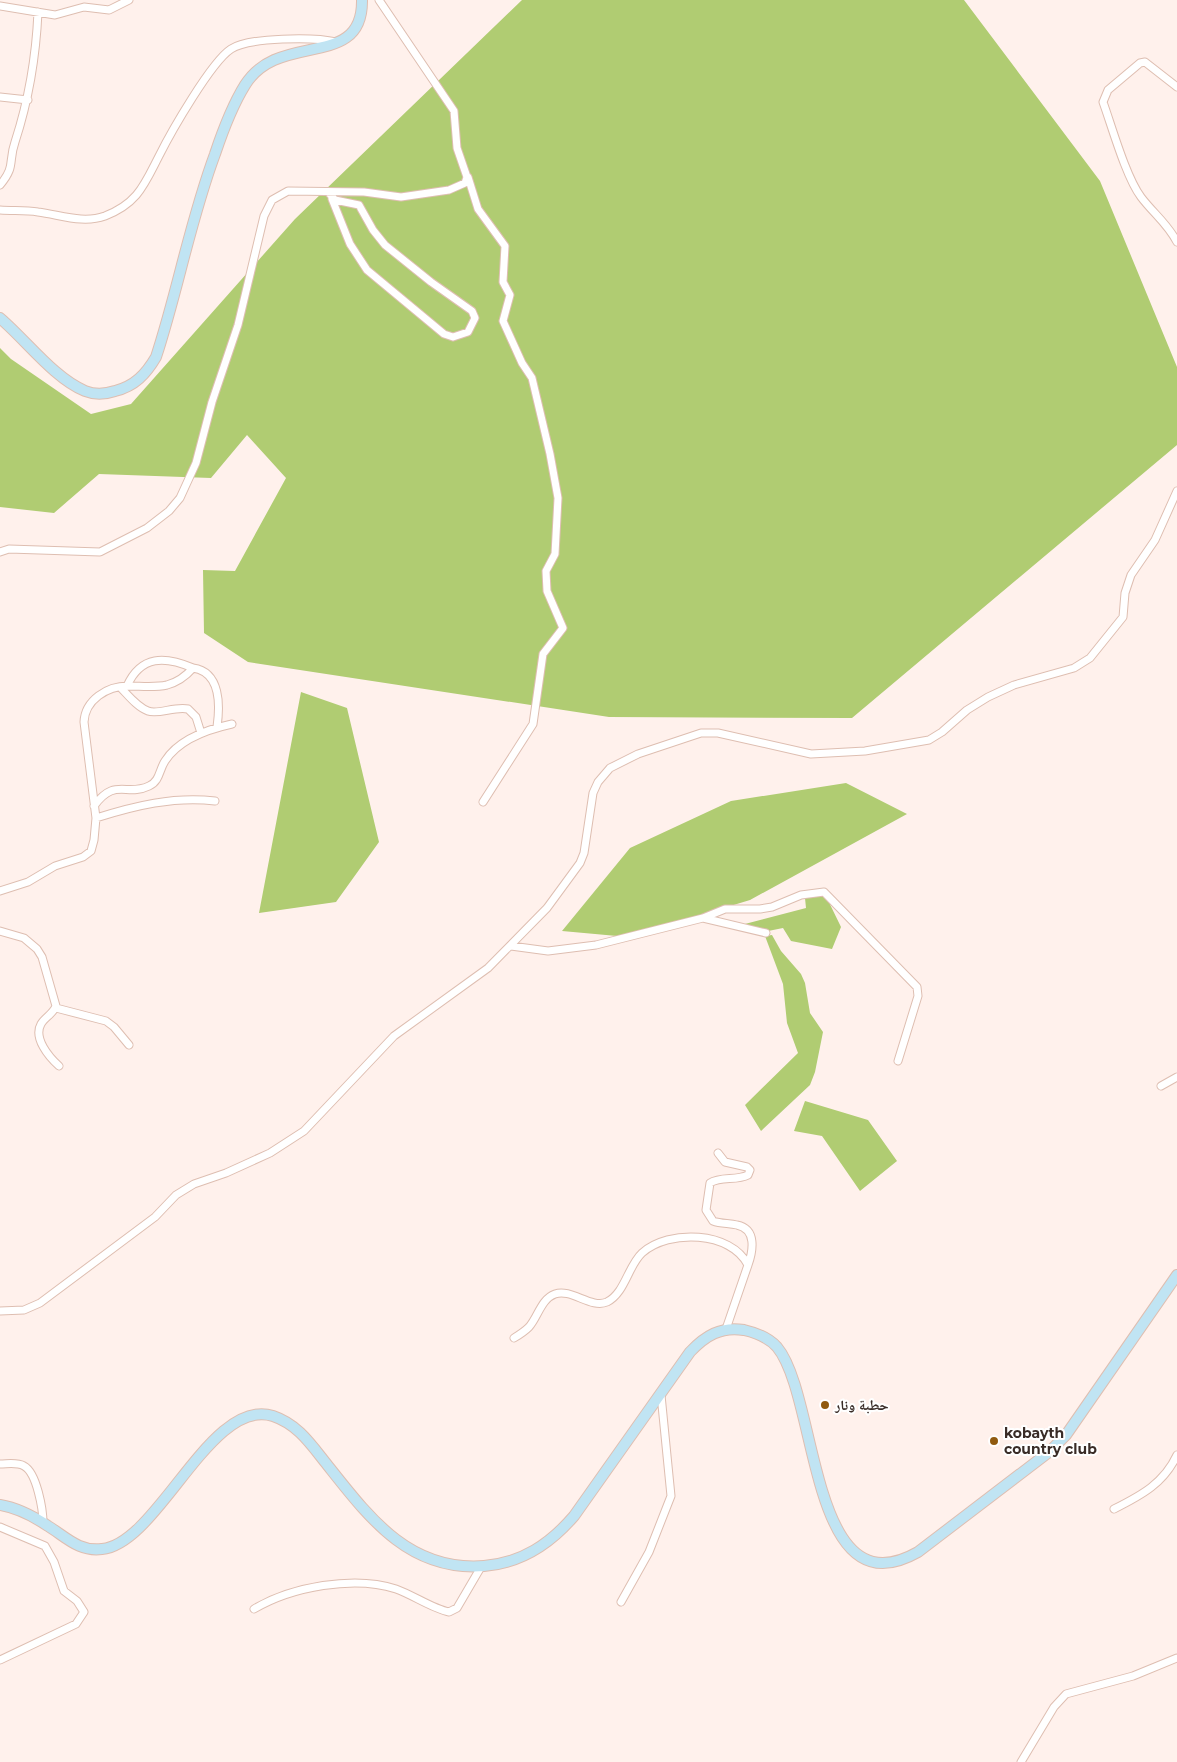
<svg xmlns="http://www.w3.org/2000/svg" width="1177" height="1762" viewBox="0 0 1177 1762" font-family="Montserrat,'Noto Naskh Arabic',sans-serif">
	<rect width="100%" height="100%" fill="#fff1ec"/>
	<!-- forest -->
	<path fill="#b0cc72" d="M522,0H964L1100,181L1177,367V445L852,718L609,717L248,662L204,633L203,570L235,571L286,478L247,435L211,478L99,474L54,513L0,507V348L11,359L91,414L131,404L295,219Z
		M301,692L347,708L379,842L336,902L259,913Z
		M846,783L907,814L750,900L628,937L562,931L630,848L731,801Z
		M823,890L841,927L832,949L791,941L783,928L754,934L741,925L806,908L805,898Z
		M772,935L781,951L801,974L805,983L810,1013L823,1032L815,1072L810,1085L761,1131L745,1105L798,1053L787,1023L783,984L765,936Z
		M805,1101L868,1120L897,1161L860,1191L822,1136L794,1131Z"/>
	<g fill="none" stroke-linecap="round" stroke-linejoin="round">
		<!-- street casing -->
		<g stroke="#debeb1" stroke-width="9">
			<path id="street" d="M0,6L55,15L84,7L109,10L129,0
				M1177,87L1145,62L1140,63L1108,90L1103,102C1112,127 1126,177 1141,197C1153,213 1167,223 1177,242
				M0,97L28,100
				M468,177L478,209L505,246L503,282L510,295L503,321L522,363L532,378L550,454L558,498L555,554L546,571L547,591L563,628L543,654L533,724L483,802
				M0,185C16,166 8,162 15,142C29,99 36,57 38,12
				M328,192L335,200L359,205L373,230L385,245L431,282L472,311L475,318L468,332L453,337L444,334L367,270L350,244L332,199
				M0,210C13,211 25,210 38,212C61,215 83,224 105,216C138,203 144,185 159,156C171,132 211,62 231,49C249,37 315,37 336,42
				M0,552L9,549L100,552L147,528L169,511L180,498L196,463L212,402L238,325L264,216L272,200L288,191L364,192L401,197L449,190L465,183L467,177L457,148L454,111L379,0
				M127,686C141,655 165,656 193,668
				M120,687C128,695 137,707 148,711C158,715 175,706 188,709L196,717L201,733
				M94,806C115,777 126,797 149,786C160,781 159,770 165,761C179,739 209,729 232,724
				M96,818C134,806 174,796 215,801
				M0,891L28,882L55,866L83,857L91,851L94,840L96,818L84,722C85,700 107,686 128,686C141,686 154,688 167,685C178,682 186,676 193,668C221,672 220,706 217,727
				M703,918L766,933
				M0,931L24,938L37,949L42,957L56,1006C53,1014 45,1017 41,1024C33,1038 49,1057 59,1066
				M511,946L548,951L596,945L703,918L725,909H760L772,907L801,895L824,892L917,987L918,996L898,1061
				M56,1008L106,1021L114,1027L129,1045
				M1161,1086L1177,1077
				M718,1153L725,1162L747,1167L750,1170L748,1175C736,1181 721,1176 710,1183L706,1210L713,1221C721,1224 729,1223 737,1225C757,1229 753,1251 748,1265
				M0,1311L24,1310L40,1303L155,1217L176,1195L194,1184L226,1173L270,1153L304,1131L394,1036L488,968L547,908L580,863L584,853L593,793L598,782L610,768L638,754L701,733H718L811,754L865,751L929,740L942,732L967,710L988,697L1014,685L1074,668L1090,658L1123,617L1125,593L1131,575L1155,540L1177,491
				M514,1338C519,1335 525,1331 529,1327C538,1317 541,1299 555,1294C571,1288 591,1309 607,1302C625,1293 628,1266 642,1253C669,1229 731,1231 748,1265L726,1329
				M0,1464C8,1464 17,1462 24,1466C37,1473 43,1510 43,1523
				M1114,1509C1142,1495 1164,1483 1177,1455
				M0,1527L45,1546L54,1562L64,1591L77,1601L84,1612L76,1624L0,1660
				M621,1602L649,1552L671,1496L661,1395
				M254,1609C291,1587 354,1575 396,1589C413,1595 433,1609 449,1612L457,1608L481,1567
				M1021,1762L1054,1707L1066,1694L1133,1676L1177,1658"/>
		</g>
		<!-- secondary casing -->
		<g stroke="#debeb1" stroke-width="12">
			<path id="secondary" d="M0,318C26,340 54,378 85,391C95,395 106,394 115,391C135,386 146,374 156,357C178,290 190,221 215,154C223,130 232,106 245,85C279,30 363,71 362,0
				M0,1505C18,1508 33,1516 48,1526C66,1537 79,1552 102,1549C158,1544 211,1396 273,1416C297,1424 310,1443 325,1462C368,1516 408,1572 484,1566C522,1563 550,1544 574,1516L690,1352C705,1336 721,1326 744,1330C757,1333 768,1337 777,1347C819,1397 809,1614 918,1552L1049,1452L1066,1435L1177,1275"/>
		</g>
		<!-- street -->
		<use href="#street" stroke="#fff" stroke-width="7"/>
		<!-- secondary -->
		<use href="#secondary" stroke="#c0e4f3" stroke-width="10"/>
	</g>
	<!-- markers -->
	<g fill="#905a0f" stroke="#fff" stroke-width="2">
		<circle cx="825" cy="1405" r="5"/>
		<circle cx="994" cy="1441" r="5"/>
	</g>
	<g text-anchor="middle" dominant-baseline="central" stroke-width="4" stroke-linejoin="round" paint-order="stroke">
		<!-- poi labels -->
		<g font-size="14" font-weight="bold" fill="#392c27" stroke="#fff" text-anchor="start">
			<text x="835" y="1405">حطبة ونار</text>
			<text x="1004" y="1433">kobayth<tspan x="1004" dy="16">country club</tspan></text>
		</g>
	</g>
</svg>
